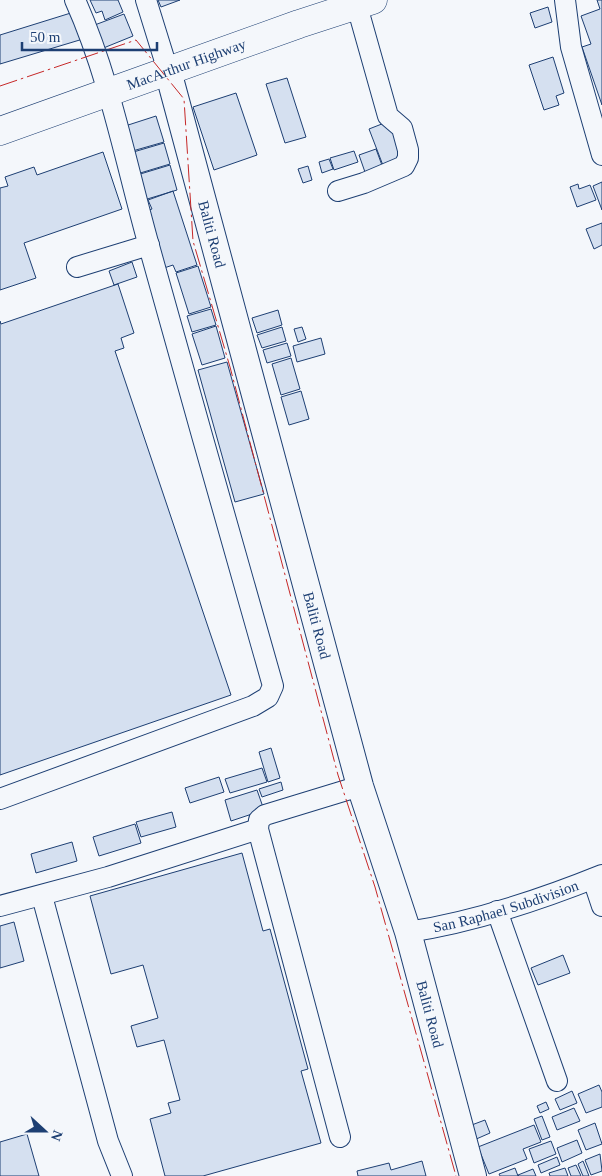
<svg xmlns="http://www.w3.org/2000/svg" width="602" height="1176" viewBox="0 0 602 1176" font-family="Georgia,serif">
	<rect width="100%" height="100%" fill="#f4f7fb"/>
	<!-- building -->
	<path fill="#d5e0f0" stroke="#1d3f73" d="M90,0H118L123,12L105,20L102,11L96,13Z
		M158,0H180L161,7Z
		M597,0H602V105L582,47L591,44L581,16L600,9Z
		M548,7L552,22L535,28L530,13Z
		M74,12L83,39L0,64V35Z
		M124,14L133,36L101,49L92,26Z
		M553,57L564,93L556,96L559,105L544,110L529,65Z
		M287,78L306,137L285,143L266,84Z
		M236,93L257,155L214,170L193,107Z
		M156,116L164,142L129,152L122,127Z
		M392,120L407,160L384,168L369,129Z
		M164,143L170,164L137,174L130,153Z
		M376,149L383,168L366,175L359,155Z
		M354,151L358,162L334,170L330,158Z
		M103,152L122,209L24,243L36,278L0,290V188L8,186L5,177L34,167L37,175Z
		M329,159L333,169L322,173L319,162Z
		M170,165L177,190L144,200L137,175Z
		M308,166L312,180L303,183L298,169Z
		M602,182V210L593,186Z
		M578,184L579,189L590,185L596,200L577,207L570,187Z
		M173,191L197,265L176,272L173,265L161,269L143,212L152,209L148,200Z
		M602,223V245L594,249L586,229Z
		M132,262L137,277L114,285L109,271Z
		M198,266L211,307L189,314L176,273Z
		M118,284L134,333L121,338L124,348L115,351L231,695L0,775V321L1,324Z
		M211,309L216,325L192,332L187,316Z
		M278,310L282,325L257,333L252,318Z
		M216,326L225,358L202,365L192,334Z
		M282,327L286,341L262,348L257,335Z
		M302,327L306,339L298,342L294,329Z
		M321,338L325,354L297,362L293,346Z
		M287,343L291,356L267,363L263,350Z
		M291,358L300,389L281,395L272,364Z
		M227,362L264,494L235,502L198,370Z
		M301,391L309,419L289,425L281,397Z
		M271,748L280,778L268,782L259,752Z
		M262,768L267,782L230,793L225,779Z
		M219,777L224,792L190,803L185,788Z
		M281,782L283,790L262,797L259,789Z
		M257,790L264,810L231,821L225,800Z
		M172,812L176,827L141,837L136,822Z
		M135,824L141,843L99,856L93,837Z
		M72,842L77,861L36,873L31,854Z
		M242,853L263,931L270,929L308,1069L301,1071L321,1143L203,1176H165L150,1119L171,1113L168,1103L180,1100L164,1040L137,1047L131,1026L158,1018L143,965L111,974L90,896Z
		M14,922L24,961L0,968V926Z
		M563,955L570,973L538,985L531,968Z
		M599,1085L602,1092V1107L586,1113L578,1094Z
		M572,1091L577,1103L560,1110L555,1099Z
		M546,1102L549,1109L540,1113L537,1106Z
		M574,1108L580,1121L557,1130L552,1117Z
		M542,1116L550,1137L542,1140L534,1119Z
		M485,1120L490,1133L474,1140L469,1126Z
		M595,1123L602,1144L586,1150L578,1130Z
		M534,1125L541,1142L523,1149L527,1159L489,1174L478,1147Z
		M27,1134L39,1176H0V1142Z
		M577,1140L582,1153L562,1162L557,1148Z
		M551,1141L556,1154L534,1163L529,1149Z
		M600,1154L602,1171L591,1175L585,1160Z
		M557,1157L560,1165L541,1173L538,1165Z
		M422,1161L426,1176H358L357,1171L389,1163L391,1170Z
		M583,1161L589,1176H583L578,1164Z
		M576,1165L581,1176H571L568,1168Z
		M515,1168L518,1176H500L499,1174Z
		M565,1168L568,1176H550L549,1173Z
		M533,1169L536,1176H519L518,1175Z"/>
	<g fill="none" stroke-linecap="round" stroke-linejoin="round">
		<!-- minor casing -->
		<g stroke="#1d3f73" stroke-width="22">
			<g id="minor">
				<path d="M146,0L168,71"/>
				<path d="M565,0L571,47L602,155"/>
				<path d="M338,191L364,183L404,166L408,158V150L402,128L388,116L357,6"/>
				<path d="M77,267L149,245"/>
				<path d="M0,799L253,706L268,697L273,686C231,539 190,393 149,246C126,164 110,78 75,0"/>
				<path d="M593,879L602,906"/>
				<path d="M42,896L108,1141L122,1176"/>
				<path d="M0,906L108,877L258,829"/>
				<path d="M497,911L557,1081"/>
				<path id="s1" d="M408,932C474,922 540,900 602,875"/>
				<path d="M340,1137L258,829L259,820L265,815L360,786"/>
			</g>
		</g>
		<!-- major casing -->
		<g stroke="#1d3f73" stroke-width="28">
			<g id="major">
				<path id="s2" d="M168,71L360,786L408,932L473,1176"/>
			</g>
		</g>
		<!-- highway casing -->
		<g stroke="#1d3f73" stroke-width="29">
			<g id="highway">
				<path id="s3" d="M0,131L299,24L373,0"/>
			</g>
		</g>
		<!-- minor -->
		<use href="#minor" stroke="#f4f7fb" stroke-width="20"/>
		<!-- major -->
		<use href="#major" stroke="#f4f7fb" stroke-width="26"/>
		<!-- highway -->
		<use href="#highway" stroke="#f4f7fb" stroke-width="28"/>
		<!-- power -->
		<path stroke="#c62828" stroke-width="1" stroke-dasharray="18 4 2.5 4" stroke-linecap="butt" d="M0,86L136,40L184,99L193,241L230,367L338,775L375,887L456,1176"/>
	</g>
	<g text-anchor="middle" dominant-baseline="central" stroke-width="4" stroke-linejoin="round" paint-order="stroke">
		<!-- street labels -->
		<g font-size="15" fill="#1d3f73" stroke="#f4f7fb">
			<text stroke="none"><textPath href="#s3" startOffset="198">MacArthur Highway</textPath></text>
			<text stroke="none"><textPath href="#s2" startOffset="169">Baliti Road</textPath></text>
			<text stroke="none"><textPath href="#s2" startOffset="574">Baliti Road</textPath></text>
			<text stroke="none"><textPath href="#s1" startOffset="101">San Raphael Subdivision</textPath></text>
			<text stroke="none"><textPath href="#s2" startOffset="979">Baliti Road</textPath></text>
		</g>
	</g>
	<!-- north arrow -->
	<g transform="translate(45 1131) rotate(111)" stroke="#f4f7fb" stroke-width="4" paint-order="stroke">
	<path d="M0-4L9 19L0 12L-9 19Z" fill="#1d3f73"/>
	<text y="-8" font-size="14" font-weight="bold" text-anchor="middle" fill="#1d3f73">N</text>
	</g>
	<!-- scale -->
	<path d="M22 42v8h135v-8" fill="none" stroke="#1d3f73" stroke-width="2.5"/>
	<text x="30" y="42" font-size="15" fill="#1d3f73" stroke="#f4f7fb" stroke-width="4" paint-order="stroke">50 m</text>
</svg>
